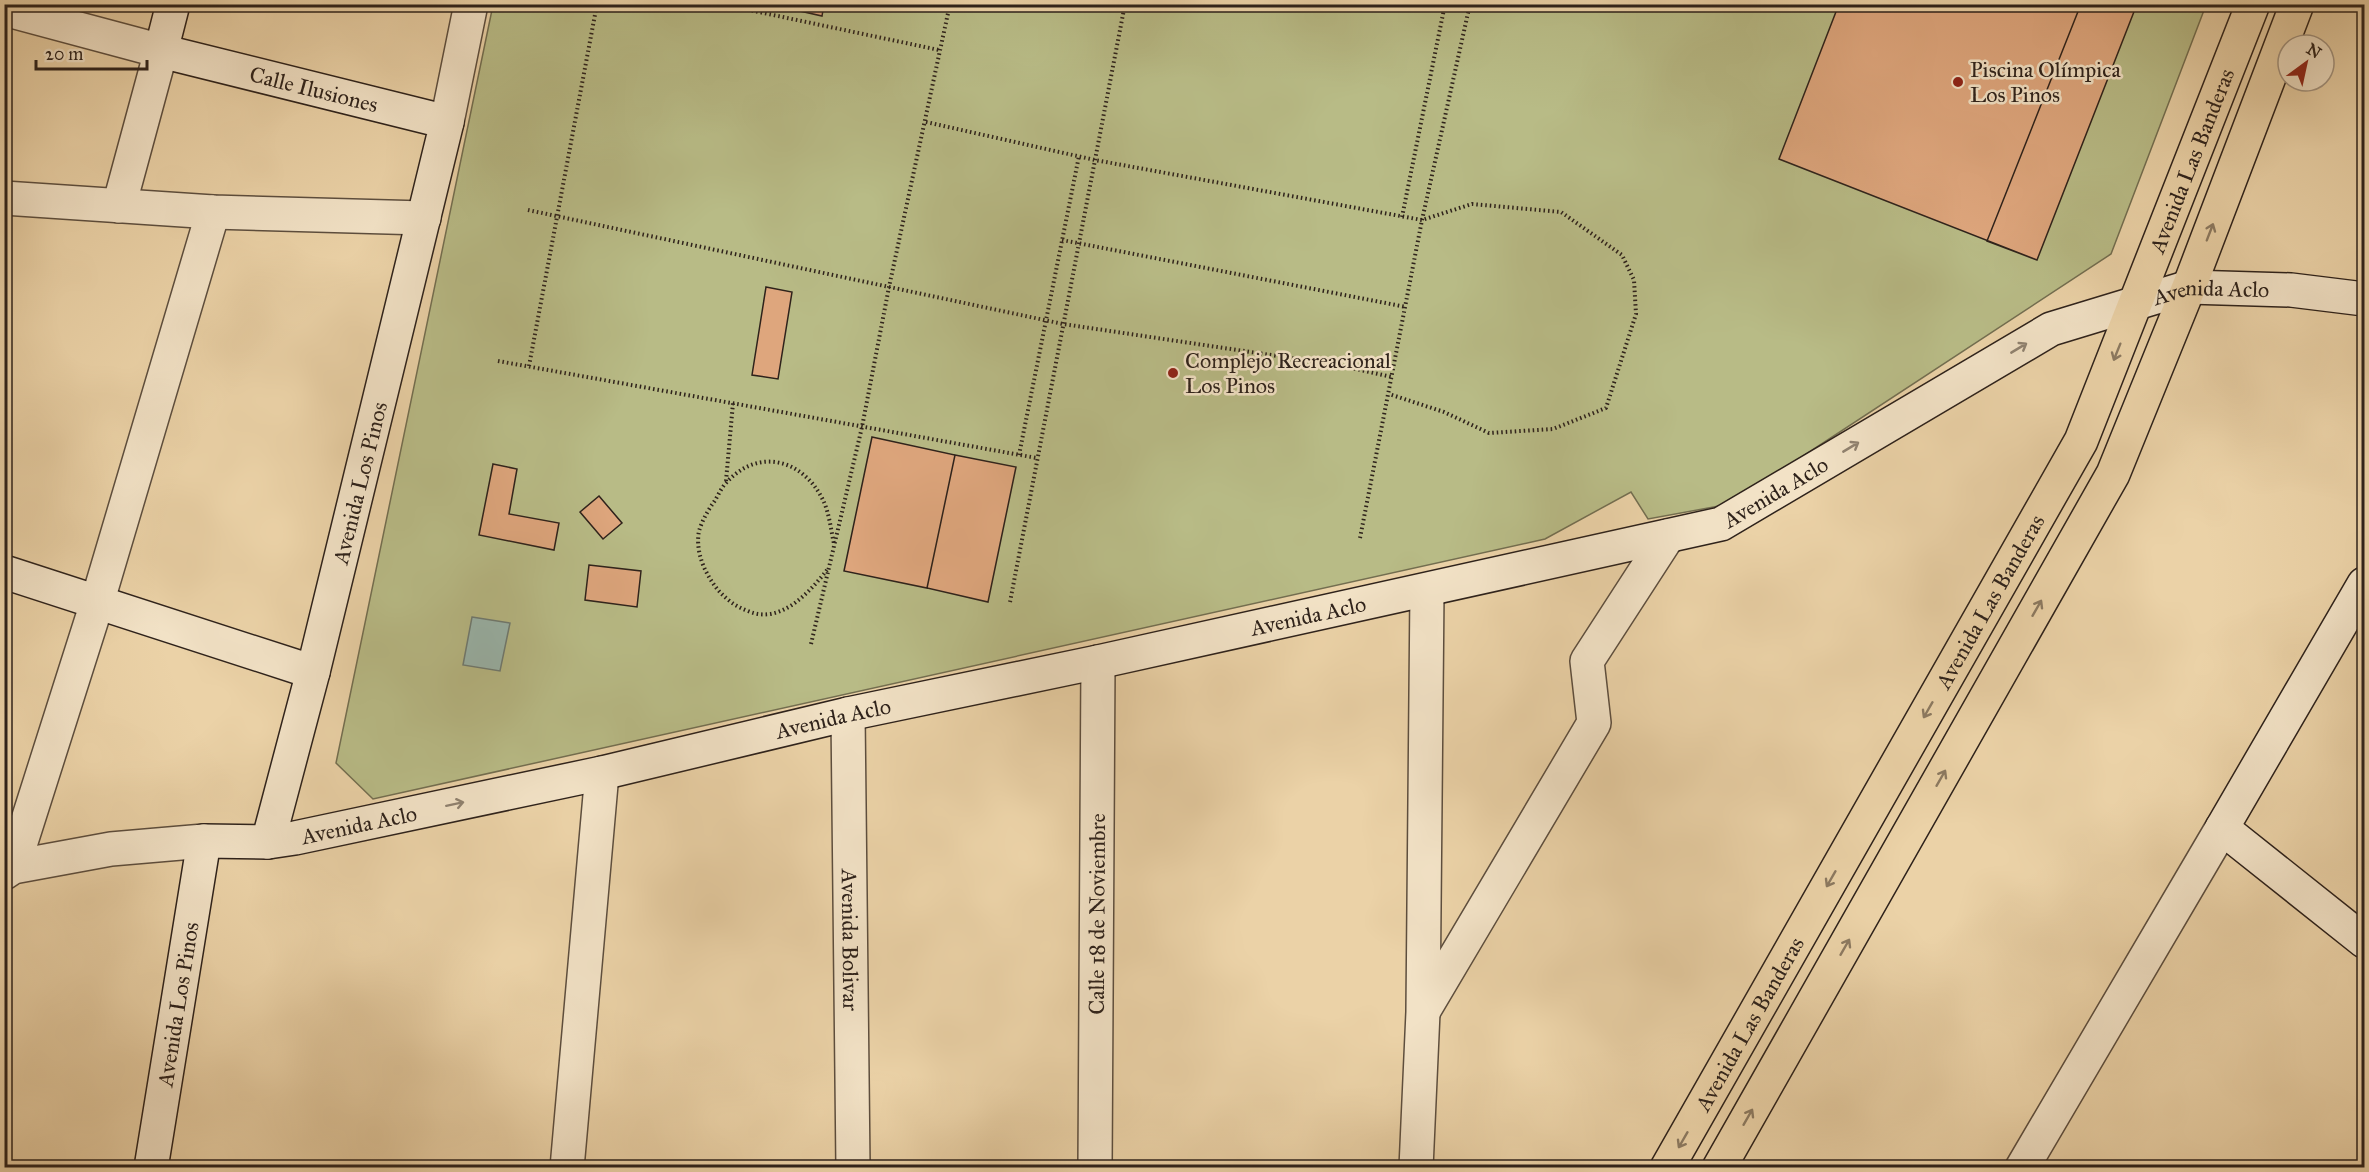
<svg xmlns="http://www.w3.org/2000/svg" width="2369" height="1172" viewBox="0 0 2369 1172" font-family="'IM FELL Great Primer',serif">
	<rect width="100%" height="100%" fill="#ebd2a7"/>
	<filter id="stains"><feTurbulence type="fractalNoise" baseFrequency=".00333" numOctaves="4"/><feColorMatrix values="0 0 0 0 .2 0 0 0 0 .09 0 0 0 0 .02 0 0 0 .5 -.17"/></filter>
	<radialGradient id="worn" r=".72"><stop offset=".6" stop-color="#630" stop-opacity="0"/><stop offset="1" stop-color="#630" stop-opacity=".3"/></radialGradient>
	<!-- green -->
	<path fill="#b8bb86" stroke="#736e50" stroke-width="1.5" d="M493,5H2206L2111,254L1730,504L1648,519L1631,492L1545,539L373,799L336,763Z"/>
	<!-- water -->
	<path fill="#99b6ad" stroke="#6e7b73" stroke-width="1.5" d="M472,617L510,623L500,671L463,665Z"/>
	<!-- building -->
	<path fill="#dea67d" stroke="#2e221b" stroke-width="1.5" d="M769,4H824L822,16Z
		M1839,4H2137L2037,260L1779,159Z
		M2081,4H2137L2037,260L1987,241Z
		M766,287L792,292L778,379L752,375Z
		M872,437L955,455L927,588L844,571Z
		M955,455L1016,467L988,602L927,588Z
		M493,464L517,469L509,514L559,523L554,550L479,535Z
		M599,496L622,523L603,539L580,512Z
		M589,565L641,571L637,607L585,600Z"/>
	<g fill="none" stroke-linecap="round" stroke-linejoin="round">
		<!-- street casing -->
		<g stroke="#5d4e3e" stroke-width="36">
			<g id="street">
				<path d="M4,9L161,51L119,206"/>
				<path d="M447,122L471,4"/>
				<path d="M4,198L213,212L424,218"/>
				<path id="s1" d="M848,714L853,1168"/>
				<path d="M13,867L97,603L213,212"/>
				<path d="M4,873L13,867L111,849L204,841"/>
				<path d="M1424,1010L1594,723L1587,661L1668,536"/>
				<path d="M567,1168L602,773"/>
				<path id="s2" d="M1095,1168L1098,662"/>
				<path d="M1416,1168L1423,1012L1427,590"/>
				<path d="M2022,1168L2222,828"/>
			</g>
		</g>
		<!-- secondary casing -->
		<g stroke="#2e221b" stroke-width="36">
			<g id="secondary">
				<path id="s3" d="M173,4L161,51L447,122L313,672L268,842"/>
				<path d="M4,572L313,672"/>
				<path d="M2364,584L2222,828L2364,941"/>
				<path id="s4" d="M151,1168L204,841L268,842L295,838L602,773L848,714L1098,662L1721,524L2051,329L2189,287L2291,290L2364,299"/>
			</g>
		</g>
		<!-- primary casing -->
		<g stroke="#2e221b" stroke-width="36">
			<g id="primary">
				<path id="s5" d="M1667,1168L2081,441L2253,4"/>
				<path d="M1719,1168L2113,474L2189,287L2297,4"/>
			</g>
		</g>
		<!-- path -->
		<path stroke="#2e221b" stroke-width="4" stroke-dasharray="1.5 3" stroke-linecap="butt" d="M721,4L939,50
			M926,122L1095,160L1422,220L1472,204L1561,212L1622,255L1634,280L1636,314L1606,408L1553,429L1489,433L1444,412L1389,394
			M528,210L1063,324L1338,365L1392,377
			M1402,217L1445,4
			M1062,240L1406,307
			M498,361L1037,458
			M529,366L597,4
			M1019,455L1079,156
			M726,481L733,403
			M1360,538L1422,220L1470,4
			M827,570C809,593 780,625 748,611C736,607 726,599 718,590C705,574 695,552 699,531C702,521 708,510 714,502C718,496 721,488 726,483C758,447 803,459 823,500C829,512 831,530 834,544
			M1010,602L1125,4
			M811,644L862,427L889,287L950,4"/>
		<!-- street -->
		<use href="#street" stroke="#f2e2c6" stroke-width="33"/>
		<!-- secondary -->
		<use href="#secondary" stroke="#f2e2c6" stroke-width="33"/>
		<!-- primary -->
		<use href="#primary" stroke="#ebd2a7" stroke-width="33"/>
	</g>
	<!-- one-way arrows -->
	<defs><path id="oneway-shaft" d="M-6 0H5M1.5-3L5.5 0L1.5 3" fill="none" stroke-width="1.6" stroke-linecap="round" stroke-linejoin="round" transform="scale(1.5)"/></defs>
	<g stroke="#8c7a61">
		<use href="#oneway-shaft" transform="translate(2210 232) rotate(-69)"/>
		<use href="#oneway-shaft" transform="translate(2117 352) rotate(112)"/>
		<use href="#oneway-shaft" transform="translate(2037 608) rotate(-60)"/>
		<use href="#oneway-shaft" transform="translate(1928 710) rotate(120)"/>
		<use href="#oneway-shaft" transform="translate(1941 778) rotate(-60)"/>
		<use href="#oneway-shaft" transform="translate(1831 879) rotate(120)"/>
		<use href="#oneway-shaft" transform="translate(1845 947) rotate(-60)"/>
		<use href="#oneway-shaft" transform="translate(1748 1117) rotate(-60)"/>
		<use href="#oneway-shaft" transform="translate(1683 1140) rotate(120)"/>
	</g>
	<g stroke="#908270">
		<use href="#oneway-shaft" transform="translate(2019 348) rotate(-31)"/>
		<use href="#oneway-shaft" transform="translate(1851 447) rotate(-31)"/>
		<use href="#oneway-shaft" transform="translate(455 804) rotate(-12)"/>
	</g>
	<!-- markers -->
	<g fill="#8f2418" stroke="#f2e2c6" stroke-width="2">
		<circle cx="1958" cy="82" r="6"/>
		<circle cx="1173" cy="373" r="6"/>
	</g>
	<g text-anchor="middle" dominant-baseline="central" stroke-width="5" stroke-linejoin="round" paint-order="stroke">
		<!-- poi labels -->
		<g font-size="22" fill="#2e221b" stroke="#f2e2c6" text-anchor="start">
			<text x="1970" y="69">Piscina Olímpica<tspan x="1970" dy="25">Los Pinos</tspan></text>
			<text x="1185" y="360">Complejo Recreacional<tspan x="1185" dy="25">Los Pinos</tspan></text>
		</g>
		<!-- street labels -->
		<g font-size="22" fill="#2e221b" stroke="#f2e2c6">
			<text stroke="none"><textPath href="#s3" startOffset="206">Calle Ilusiones</textPath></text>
			<text stroke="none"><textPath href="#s5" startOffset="1138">Avenida Las Banderas</textPath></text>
			<text stroke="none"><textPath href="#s4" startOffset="2432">Avenida Aclo</textPath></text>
			<text transform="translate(360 483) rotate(-76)">Avenida Los Pinos</text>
			<text stroke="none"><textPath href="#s4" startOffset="1946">Avenida Aclo</textPath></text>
			<text stroke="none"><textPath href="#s5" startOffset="652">Avenida Las Banderas</textPath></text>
			<text stroke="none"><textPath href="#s4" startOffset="1460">Avenida Aclo</textPath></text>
			<text stroke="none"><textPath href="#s4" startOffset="974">Avenida Aclo</textPath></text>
			<text stroke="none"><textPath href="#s4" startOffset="488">Avenida Aclo</textPath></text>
			<text stroke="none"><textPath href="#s2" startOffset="254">Calle 18 de Noviembre</textPath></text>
			<text stroke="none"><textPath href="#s1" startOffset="226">Avenida Bolivar</textPath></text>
			<text stroke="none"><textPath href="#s4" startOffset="166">Avenida Los Pinos</textPath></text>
			<text stroke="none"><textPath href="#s5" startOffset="166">Avenida Las Banderas</textPath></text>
		</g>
	</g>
	<!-- margin -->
	<rect width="2369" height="1172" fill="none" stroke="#ebd2a7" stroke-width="24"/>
	<rect x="6" y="6" width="2357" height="1160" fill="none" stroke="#2e221b" stroke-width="3"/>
	<rect x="12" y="12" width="2345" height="1148" fill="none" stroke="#2e221b" stroke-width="1.5"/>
	<!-- north arrow -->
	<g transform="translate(2306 63) rotate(33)"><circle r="28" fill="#f2e2c6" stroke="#a49582" stroke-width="1.5"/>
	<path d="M0-4.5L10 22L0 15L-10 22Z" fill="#8f2418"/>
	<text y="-9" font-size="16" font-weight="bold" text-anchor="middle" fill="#2e221b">N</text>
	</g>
	<!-- scale -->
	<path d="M36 60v9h111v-9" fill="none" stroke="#2e221b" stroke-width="3"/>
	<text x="45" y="60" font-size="18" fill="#2e221b" stroke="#f2e2c6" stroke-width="4.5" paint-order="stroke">20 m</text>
	<rect width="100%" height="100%" filter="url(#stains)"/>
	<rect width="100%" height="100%" fill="url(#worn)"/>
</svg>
